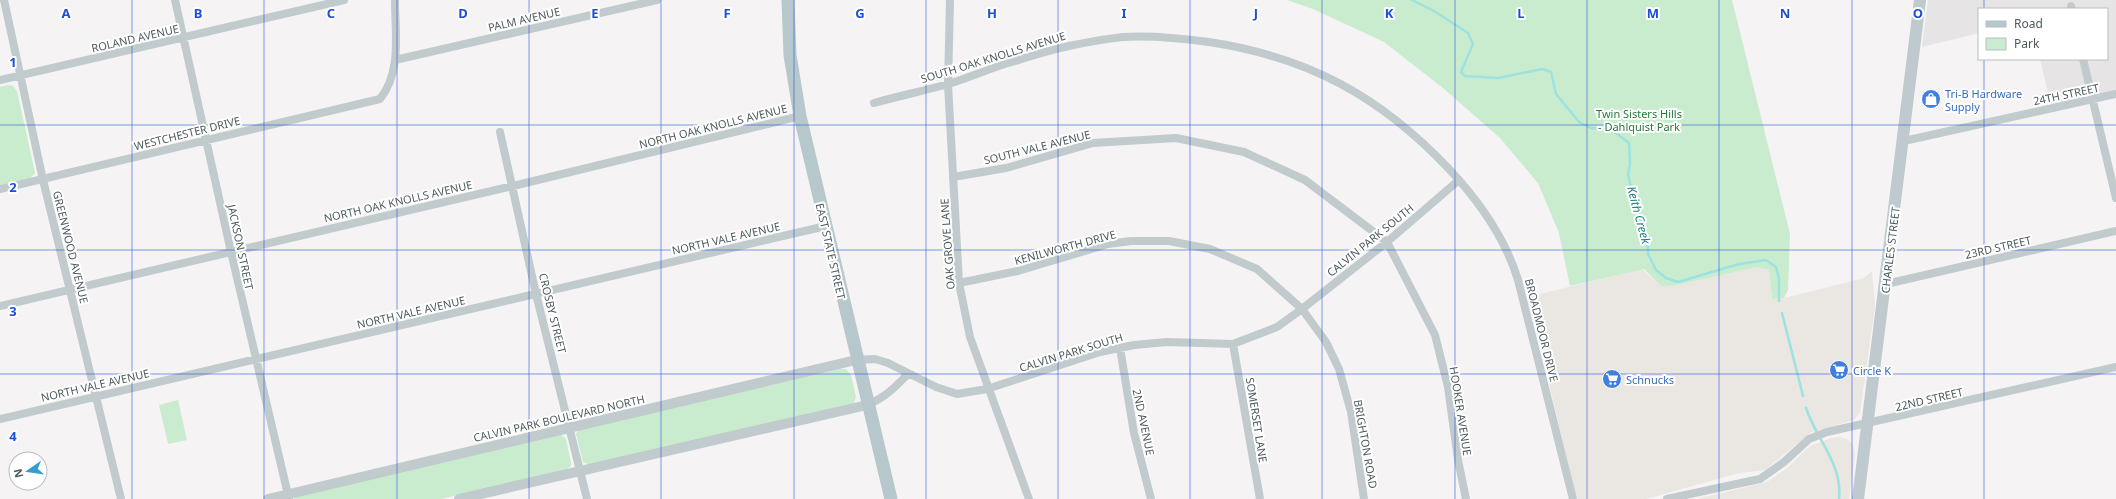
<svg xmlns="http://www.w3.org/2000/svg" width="2116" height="499" viewBox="0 0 2116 499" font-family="'Noto Sans',sans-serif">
	<rect width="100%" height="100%" fill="#f5f3f4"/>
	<!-- commercial -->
	<path fill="#eae6e2" d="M1757,267L1769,270L1772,299L1784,298L1864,278L1872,271L1875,307L1860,413L1854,420L1810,433L1765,470L1739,473L1646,499H1577L1528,297L1642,269L1661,286H1673Z
		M1839,437L1847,439L1853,445L1855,454L1849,499H1697L1767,482L1787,468L1810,446L1831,438Z"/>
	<!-- education -->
	<path fill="#e6e4e5" d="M1928,0H2116V91L2051,105L2040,59H2107V9H1979V33L1922,47Z"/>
	<!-- green -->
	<path fill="#c9ebce" d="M1287,0H1732L1790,234L1788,290L1784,298L1772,299L1769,270L1757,267L1673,286H1661L1644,269L1570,286L1559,233L1538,183L1500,138L1443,88L1384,42L1313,9Z
		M9,85L13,86L17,91L35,173L30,178L0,185V87Z
		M839,369H846L851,375L856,397L854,403L850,404L590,465L583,462L576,434L579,429Z
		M178,400L187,440L168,444L159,405Z
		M560,434L566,439L571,463V466L566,470L441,499H294L297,496Z"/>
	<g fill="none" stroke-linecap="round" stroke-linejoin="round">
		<!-- stream -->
		<path stroke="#9ce2e0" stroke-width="2.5" d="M1412,0L1434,11L1468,33L1473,44L1461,72L1465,76L1498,78L1542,69L1551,72L1556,94L1579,122L1591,128L1606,129L1616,133L1629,143L1630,163L1628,174L1635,208L1647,236L1648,254L1656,270L1666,278L1678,282L1739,264L1766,260L1776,267L1779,279V301
			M1782,313L1803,396
			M1806,408C1816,439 1843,464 1839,499"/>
		<!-- minor -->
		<path stroke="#c1cacd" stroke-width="8" d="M4,0L43,180L121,499
			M175,0L231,252L289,499
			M950,0L948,84L959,283L970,337L1029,499
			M2071,6L2072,9
			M2083,59L2116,198
			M395,60L657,0
			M0,80L344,0
			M874,103C899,96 923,91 948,84C969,78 990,68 1012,62C1048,50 1085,41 1123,37C1152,35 1180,38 1209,42C1308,57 1380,96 1449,169C1479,201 1505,237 1518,280L1573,499
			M500,132L536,294L587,499
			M1904,141L2116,94
			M953,177L1006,168L1093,143L1176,138L1244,152L1305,180L1387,242L1435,335L1448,387L1458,460L1466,499
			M0,189L380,99C402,72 395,33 395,0
			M959,283L1018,271L1108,244L1131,241H1169L1210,249L1257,269L1302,309L1326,342L1339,369L1351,412L1364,499
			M1886,284L2116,231
			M0,306L513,186L800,116
			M1233,344L1260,499
			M1120,348L1134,433L1151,499
			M856,360L875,359L888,363L936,387L957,394L987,389L1100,352L1134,345L1167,342L1233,344L1277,327L1302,309L1387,242L1459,180
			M867,405C885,398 895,387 908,374
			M0,419L826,226
			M1667,499L1760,479L1784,462L1809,439L1827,432L2116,367"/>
		<!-- tertiary -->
		<path stroke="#c1cacd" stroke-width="10" d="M268,499L856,360
			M459,499L867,405"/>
		<!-- secondary -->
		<path stroke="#bfcace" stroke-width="12" d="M1858,499L1920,0"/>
		<!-- primary -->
		<path stroke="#b7c8cd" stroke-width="13" d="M788,0L790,55L800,116L891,499"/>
	</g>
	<!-- grid -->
	<path fill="none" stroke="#1d4ed8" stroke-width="1" stroke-opacity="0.55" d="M132,0V499M264,0V499M397,0V499M529,0V499M661,0V499M794,0V499M926,0V499M1058,0V499M1190,0V499M1322,0V499M1455,0V499M1587,0V499M1719,0V499M1852,0V499M1984,0V9M1984,59V499M0,125H2116M0,250H2116M0,374H2116"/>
	<!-- icons -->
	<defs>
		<g id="shop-disc" transform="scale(1)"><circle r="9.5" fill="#3f7fe0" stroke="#fff"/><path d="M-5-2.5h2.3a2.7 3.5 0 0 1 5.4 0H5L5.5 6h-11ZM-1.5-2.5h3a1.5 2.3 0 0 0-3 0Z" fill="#fff"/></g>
		<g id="supermarket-disc" transform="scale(1)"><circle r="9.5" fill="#3f7fe0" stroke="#fff"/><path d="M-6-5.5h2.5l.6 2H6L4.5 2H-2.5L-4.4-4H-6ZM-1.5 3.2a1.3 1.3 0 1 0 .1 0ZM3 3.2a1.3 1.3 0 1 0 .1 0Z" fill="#fff"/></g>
	</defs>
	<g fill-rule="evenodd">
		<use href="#shop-disc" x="1931" y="99"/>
		<use href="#supermarket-disc" x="1839" y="370"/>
		<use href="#supermarket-disc" x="1612" y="379"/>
	</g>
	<g text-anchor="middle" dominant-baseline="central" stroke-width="4" stroke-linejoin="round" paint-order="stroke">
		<!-- street labels -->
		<g font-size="11" fill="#4d5a5e" stroke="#fff">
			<text transform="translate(524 19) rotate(-13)">PALM AVENUE</text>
			<text transform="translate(135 38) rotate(-13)">ROLAND AVENUE</text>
			<text transform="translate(993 57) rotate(-17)">SOUTH OAK KNOLLS AVENUE</text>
			<text transform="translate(2066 94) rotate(-12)">24TH STREET</text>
			<text transform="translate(713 126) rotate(-14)">NORTH OAK KNOLLS AVENUE</text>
			<text transform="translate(187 133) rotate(-14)">WESTCHESTER DRIVE</text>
			<text transform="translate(1037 147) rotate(-14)">SOUTH VALE AVENUE</text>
			<text transform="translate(398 201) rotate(-13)">NORTH OAK KNOLLS AVENUE</text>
			<text transform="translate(726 238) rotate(-13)">NORTH VALE AVENUE</text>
			<text transform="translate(1370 240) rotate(-39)">CALVIN PARK SOUTH</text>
			<text transform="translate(947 244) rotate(-94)">OAK GROVE LANE</text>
			<text transform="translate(71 247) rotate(76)">GREENWOOD AVENUE</text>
			<text transform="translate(241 247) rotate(78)">JACKSON STREET</text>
			<text transform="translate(1065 247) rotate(-15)">KENILWORTH DRIVE</text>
			<text transform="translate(1998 247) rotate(-13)">23RD STREET</text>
			<text transform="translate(1890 250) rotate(-83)">CHARLES STREET</text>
			<text transform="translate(831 251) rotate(77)">EAST STATE STREET</text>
			<text transform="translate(411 312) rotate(-13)">NORTH VALE AVENUE</text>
			<text transform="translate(553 313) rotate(76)">CROSBY STREET</text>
			<text transform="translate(1542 330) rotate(76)">BROADMOOR DRIVE</text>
			<text transform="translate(1071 352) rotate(-17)">CALVIN PARK SOUTH</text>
			<text transform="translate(95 385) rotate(-13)">NORTH VALE AVENUE</text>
			<text transform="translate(1929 399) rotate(-13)">22ND STREET</text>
			<text transform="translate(1461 411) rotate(81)">HOOKER AVENUE</text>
			<text transform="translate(559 418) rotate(-13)">CALVIN PARK BOULEVARD NORTH</text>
			<text transform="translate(1257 420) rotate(81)">SOMERSET LANE</text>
			<text transform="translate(1144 422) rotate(78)">2ND AVENUE</text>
			<text transform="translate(1366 444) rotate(80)">BRIGHTON ROAD</text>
		</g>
		<!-- shop labels -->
		<g font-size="11" fill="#366cbe" stroke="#fff" text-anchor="start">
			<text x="1945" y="93">Tri-B Hardware<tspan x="1945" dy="13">Supply</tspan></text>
			<text x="1853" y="370">Circle K</text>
			<text x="1626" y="379">Schnucks</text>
		</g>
		<!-- park labels -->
		<g font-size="11" fill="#25783a" stroke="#fff">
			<text x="1639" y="113">Twin Sisters Hills<tspan x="1639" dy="13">- Dahlquist Park</tspan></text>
		</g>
		<!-- water labels -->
		<g font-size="12" font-style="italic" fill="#1d827f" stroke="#fff">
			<text transform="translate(1639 215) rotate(75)">Keith Creek</text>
		</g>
	</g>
	<g font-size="13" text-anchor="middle" font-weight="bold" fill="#1d4ed8" stroke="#fff" stroke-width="4" stroke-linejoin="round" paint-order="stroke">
		<text x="66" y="18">A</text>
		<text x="198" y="18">B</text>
		<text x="331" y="18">C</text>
		<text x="463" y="18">D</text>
		<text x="595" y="18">E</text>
		<text x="727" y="18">F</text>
		<text x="860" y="18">G</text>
		<text x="992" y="18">H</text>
		<text x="1124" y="18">I</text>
		<text x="1256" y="18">J</text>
		<text x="1389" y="18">K</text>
		<text x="1521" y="18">L</text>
		<text x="1653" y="18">M</text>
		<text x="1785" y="18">N</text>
		<text x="1918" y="18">O</text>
		<text x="13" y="67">1</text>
		<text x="13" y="192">2</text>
		<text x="13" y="316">3</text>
		<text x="13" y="441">4</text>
	</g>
	<!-- legend -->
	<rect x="1978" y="8" width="130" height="52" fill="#ffffff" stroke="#b8bdbf"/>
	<rect x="1986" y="21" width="20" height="6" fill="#b7c8cd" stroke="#b8bdbf"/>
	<text x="2014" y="28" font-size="12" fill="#4d5a5e">Road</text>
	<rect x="1986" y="38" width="20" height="12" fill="#c9ebce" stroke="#b8bdbf"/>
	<text x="2014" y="48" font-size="12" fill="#4d5a5e">Park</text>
	<!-- north arrow -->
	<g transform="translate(28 471) rotate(257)"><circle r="19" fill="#ffffff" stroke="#b8bdbf"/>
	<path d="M0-3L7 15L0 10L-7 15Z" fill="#339dcf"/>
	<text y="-6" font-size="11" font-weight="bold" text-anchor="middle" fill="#4d5a5e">N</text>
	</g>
</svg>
